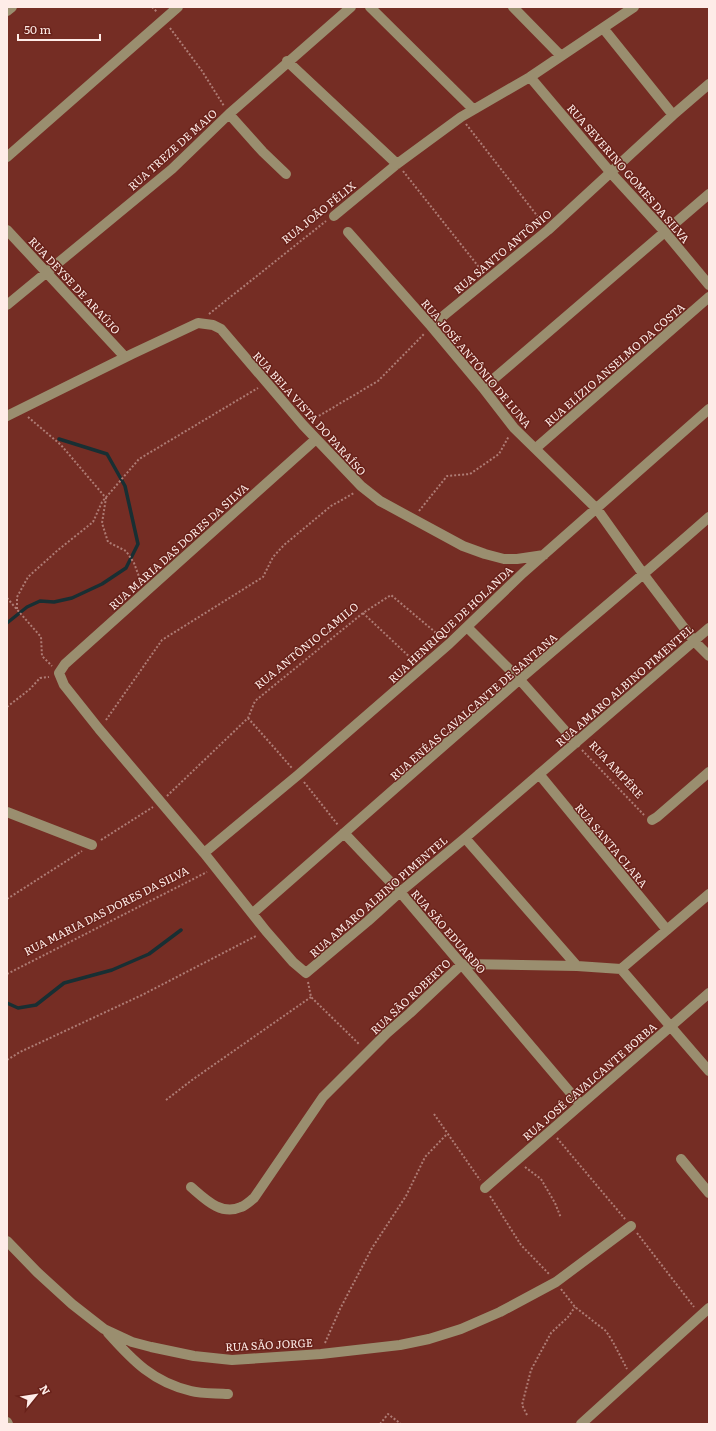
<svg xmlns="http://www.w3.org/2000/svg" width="716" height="1431" viewBox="0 0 716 1431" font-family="Literata,serif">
	<rect width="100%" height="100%" fill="#752d24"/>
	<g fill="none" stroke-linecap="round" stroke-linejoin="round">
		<!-- stream -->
		<path stroke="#182f33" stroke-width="3.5" d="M7,623L27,607L40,601L54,602L72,598L102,584L126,568L138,544L125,486L107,454L59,439
			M7,1003L18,1008L36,1005L64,983L112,970L149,954L181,930"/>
		<!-- path -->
		<path stroke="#ae7c75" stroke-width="2" stroke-dasharray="2 2" stroke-linecap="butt" d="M152,7L157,12
			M170,28L202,71L224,106
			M466,124L542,222
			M403,171L482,271
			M209,314L326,221
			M28,417L61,445L106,498L102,523L108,542L126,551L134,563L141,582
			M312,420L378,381L425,333
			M419,511L447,476L470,474L499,454L509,436
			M7,598L41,637L42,656L52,666
			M17,609V597L28,577L58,550L93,522L102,502L139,459L258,388
			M363,613L415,662
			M7,707L30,689L40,678L49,677
			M248,718L292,768
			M106,720L162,640L263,577L273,557L284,545L331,506L354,493
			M582,750L644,815
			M304,782L338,825
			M167,796L248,718L255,701L363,613L391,595L441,637
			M101,840L153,807
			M7,899L82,851
			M7,974L207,872
			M308,982L311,997L360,1045
			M7,1060L20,1052L142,995L256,936
			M166,1100L192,1080L311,997
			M434,1114L480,1180
			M557,1138L625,1219
			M525,1167L541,1179L555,1203L561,1218
			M490,1196L521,1245L550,1275
			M637,1233L694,1307
			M561,1289L575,1307L606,1331L613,1342L627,1369
			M325,1343L340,1309L372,1248L406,1196L425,1157L447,1134
			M527,1415L522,1405L531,1370L551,1333L568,1317L575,1307
			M380,1424L388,1414L401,1424"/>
		<!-- minor -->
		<path stroke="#9a8e6f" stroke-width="10" d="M370,7L473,109
			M513,7L561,56
			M7,11L12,7
			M603,28L673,115
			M287,61L397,164
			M530,77L611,173L665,232L709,285
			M229,114L263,152L286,174
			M7,157L178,7
			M334,216L397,164L461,117L530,77L634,7
			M7,230L125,357
			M348,232L431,326L483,388L514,428L597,509L644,575L694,641L709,656
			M7,305L172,169L229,114L351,7
			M431,326L548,230L673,115L709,84
			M483,388L709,194
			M7,416L132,354L198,323L213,325L221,329L303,425L361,486L380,501L463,546L485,554L504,559H517L544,555
			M316,439L65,664L59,673L64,685L99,729L204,853L266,931L293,962L306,973L368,921L400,892L465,838L709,628
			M536,448L709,297
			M467,627L520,680L576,743
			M539,774L667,930
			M7,812L92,845
			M652,820L657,817L709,772
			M344,833L400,892L580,1104
			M465,838L577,966
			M204,853L298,775L449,644L523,573L709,409
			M253,913C341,835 431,757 520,679C583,625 647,572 709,517
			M621,969L709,894
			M681,1159L709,1193
			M191,1187C205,1199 221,1216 241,1207C246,1205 250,1201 254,1198L323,1097L387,1033L410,1013L462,964L577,966L621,969L709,1071
			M485,1188L709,993
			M7,1241L37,1272L72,1304L104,1329L132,1342L151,1347L194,1356L232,1360L321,1354L400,1345L429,1339L461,1329L500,1312L556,1282L631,1226
			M108,1333C133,1361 153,1382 191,1391C202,1394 216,1393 228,1394
			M7,1422L8,1424
			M581,1424L709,1308"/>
	</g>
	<g text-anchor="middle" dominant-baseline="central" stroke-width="3" stroke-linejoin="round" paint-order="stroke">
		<!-- street labels -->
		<g font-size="11" fill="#feece8" stroke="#69221a">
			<text transform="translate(172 149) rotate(-42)">RUA TREZE DE MAIO</text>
			<text transform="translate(629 173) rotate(49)">RUA SEVERINO GOMES DA SILVA</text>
			<text transform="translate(318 212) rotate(-39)">RUA JOÃO FÉLIX</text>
			<text transform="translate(502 251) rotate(-40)">RUA SANTO ANTÔNIO</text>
			<text transform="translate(75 285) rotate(47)">RUA DEYSE DE ARAÚJO</text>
			<text transform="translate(477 363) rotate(50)">RUA JOSÉ ANTÔNIO DE LUNA</text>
			<text transform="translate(614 364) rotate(-41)">RUA ELÍZIO ANSELMO DA COSTA</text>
			<text transform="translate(310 413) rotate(48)">RUA BELA VISTA DO PARAÍSO</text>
			<text transform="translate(178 546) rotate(-42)">RUA MARIA DAS DORES DA SILVA</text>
			<text transform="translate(450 624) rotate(-43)">RUA HENRIQUE DE HOLANDA</text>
			<text transform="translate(306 645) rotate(-39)">RUA ANTÔNIO CAMILO</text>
			<text transform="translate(624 685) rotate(-41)">RUA AMARO ALBINO PIMENTEL</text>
			<text transform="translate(473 706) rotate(-41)">RUA ENÉAS CAVALCANTE DE SANTANA</text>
			<text transform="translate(617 769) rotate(47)">RUA AMPÉRE</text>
			<text transform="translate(612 845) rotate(50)">RUA SANTA CLARA</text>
			<text transform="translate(378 896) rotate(-41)">RUA AMARO ALBINO PIMENTEL</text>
			<text transform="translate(106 910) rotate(-27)">RUA MARIA DAS DORES DA SILVA</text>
			<text transform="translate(449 931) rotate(49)">RUA SÃO EDUARDO</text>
			<text transform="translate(410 996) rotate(-43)">RUA SÃO ROBERTO</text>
			<text transform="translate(589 1081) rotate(-41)">RUA JOSÉ CAVALCANTE BORBA</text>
			<text transform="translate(269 1344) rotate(-3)">RUA SÃO JORGE</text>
		</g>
	</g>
	<!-- border -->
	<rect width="716" height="1431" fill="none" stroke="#feece8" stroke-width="16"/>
	<!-- north arrow -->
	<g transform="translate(36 1395) rotate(60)" stroke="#69221a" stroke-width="3" paint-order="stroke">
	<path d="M0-3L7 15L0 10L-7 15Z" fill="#feece8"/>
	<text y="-6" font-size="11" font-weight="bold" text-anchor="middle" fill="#feece8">N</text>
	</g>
	<!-- scale -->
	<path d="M18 34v6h82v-6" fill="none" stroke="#feece8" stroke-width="2"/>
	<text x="24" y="34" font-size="12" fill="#feece8" stroke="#69221a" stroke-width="3" paint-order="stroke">50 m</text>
</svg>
